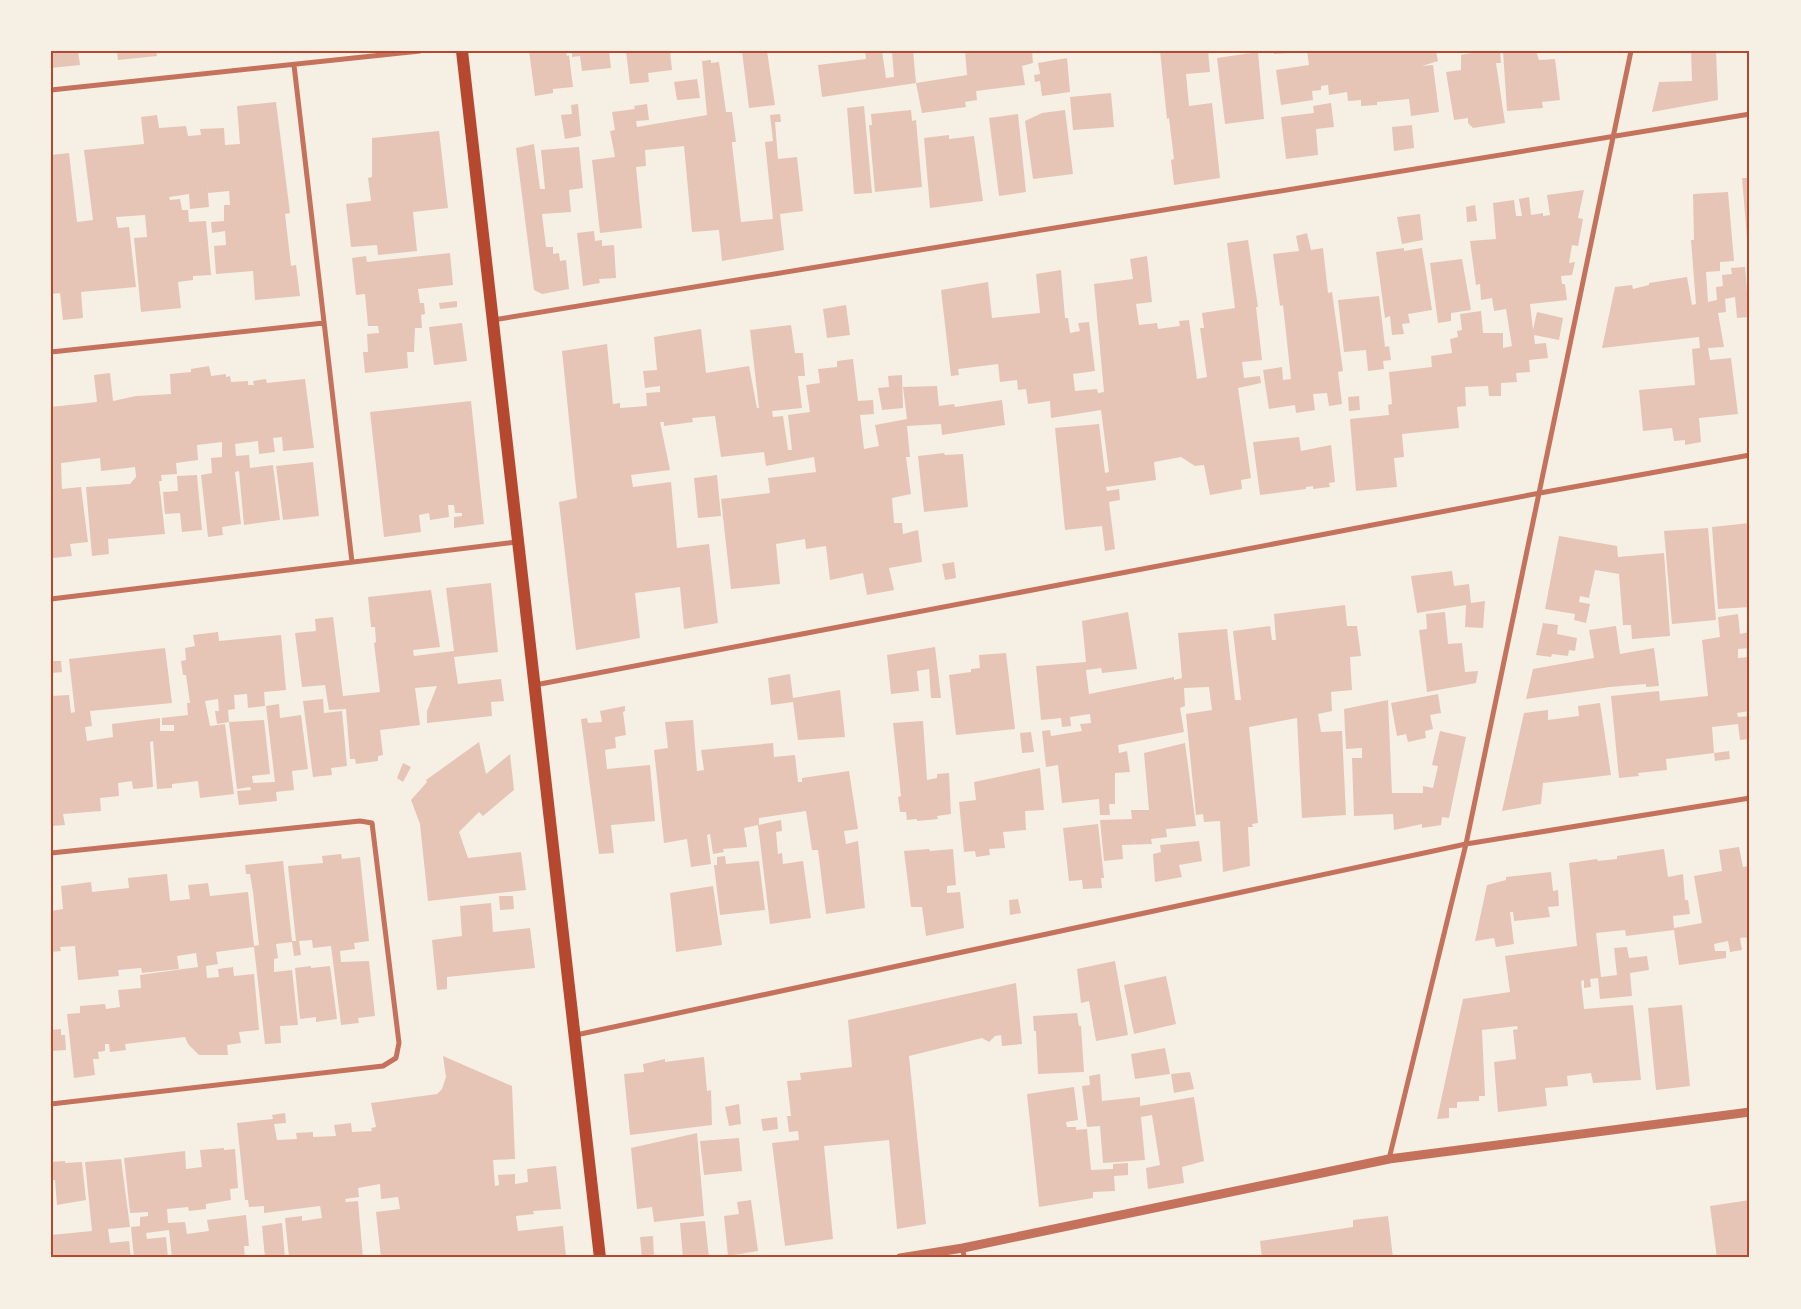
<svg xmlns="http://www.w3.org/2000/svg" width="1801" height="1309" viewBox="0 0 1801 1309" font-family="Jost,sans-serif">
	<rect width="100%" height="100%" fill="#f6efe4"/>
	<!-- building -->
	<path fill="#e6c5b7" d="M51,51H78L80,65L51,68Z
		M117,51H156L157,56L118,60Z
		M529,51H566L567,56L569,55L573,87L553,89V93L535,96Z
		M572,51H609L611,68L582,71L580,56L572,57Z
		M626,51H670L672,70L648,73L649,82L630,84Z
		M742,51H767L775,105L749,108Z
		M865,51H882L886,78L894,77L892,51H913L916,83L967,75L965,51H1032L1033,63L1022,66L1025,85L976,91L977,100L965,102L966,107L922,113L916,83L822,97L818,65L866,59Z
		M1160,51H1208L1210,72L1186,74L1189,106L1212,103L1220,178L1174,185L1171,160L1174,159L1169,118L1167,119Z
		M1274,51H1290V53L1274,54Z
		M1307,51H1436L1438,61L1422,66L1433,65L1439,112L1411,116L1409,99L1377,102V105L1361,106V100L1348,101L1347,92L1329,95L1328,85L1321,86V90L1312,91L1313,100L1281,105L1276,70L1309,65Z
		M1482,51H1500L1501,63H1496L1505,123L1473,128L1468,123V118L1454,120L1446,72L1461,70V55Z
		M1503,51H1536L1539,60L1555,59L1560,100L1542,102L1543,108L1507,111Z
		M1691,51H1716L1718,100L1652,112L1659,82L1692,81Z
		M1258,52L1264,119L1225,124L1217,58Z
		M1067,58L1070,92L1042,96L1040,81L1035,82L1034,75L1040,74L1038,63Z
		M711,60V63L719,62L726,112H732L736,142H732V144L741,222L773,219L765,142L773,141L770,115L780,114L781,122H775L778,159L797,157L803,211L780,214L784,250L722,261L719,230L692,232L684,146L645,150L646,166L636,167L642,228L600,233L592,160L615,157L610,131L615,130L612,112L635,109L634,106L647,104L649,120L636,121L637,127L707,115L702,61Z
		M697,79L700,98L677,100L674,82Z
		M1111,93L1114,127L1073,130L1070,97Z
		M276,102L290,213L285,214L291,266L296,265L300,296L255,300L253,271L216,274L214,246L226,245L225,231L212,233L211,222L224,221V205H230L229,191L208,193L207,182L209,207L190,209L189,194L169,197L170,200L180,199L182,210H188L189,222L206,221L211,275L193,276V280L178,282L181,308L141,312L134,238L147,237L145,215L131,216L116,217L118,228L129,227L136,287L81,292L83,318L63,320L60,293L51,294V155L69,153L77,222L93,220L84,150L144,144L141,117L157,115L159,128L186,126L188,136L201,135L200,129L224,128L225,145L240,144L237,106Z
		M1331,103L1334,127L1316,129L1318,155L1286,159L1281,117L1314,113L1313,106Z
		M578,104L581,136L565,139L561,115L572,114L571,105Z
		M864,106L872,193L854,194L847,108Z
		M911,110L912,121L916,120L922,187L875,192L869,125H872L871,114Z
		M1065,110L1073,174L1033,179L1025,121L1042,113Z
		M1018,114L1026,192L999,196L989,118Z
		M1412,125L1414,148L1394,151L1392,127Z
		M439,131L448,208L413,212L417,251L378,255L377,245L351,247L346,204L371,201L368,178L372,177V138Z
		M949,135V139L974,136L983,201L930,208L924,138Z
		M534,144L540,189H545L541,150L579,147L583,188L569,190L571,212L542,214L546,247H553V254L559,253L560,261L566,260L569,289L542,294L534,290L516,148Z
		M1742,178H1750V250H1748Z
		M1584,190L1578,218L1583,219L1578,246L1572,245L1569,263L1575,262L1572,275L1561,276L1562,284H1565L1567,300L1530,304L1533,330L1537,312L1563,318L1559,340L1534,335L1535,344L1546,343L1548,358L1529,360L1530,372L1516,373L1517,382L1501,383V396H1489L1488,386L1465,387L1466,406L1457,407L1459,428L1402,434L1404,457L1394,458L1397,487L1356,491L1350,419L1389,415L1388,405L1392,404L1389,372L1432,367L1431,356L1452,353L1450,339L1458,337L1457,331L1462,330L1460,314L1481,311L1483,333H1503V348L1512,346L1506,309L1494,311L1492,298L1481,300L1480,284L1476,285L1470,241L1496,239L1493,203L1514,200L1516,216H1522L1519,199L1529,197L1531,215L1543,213V216L1550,215L1547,195Z
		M1728,192L1734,261L1720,262V271L1706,272L1708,302L1717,300L1716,287L1723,286L1722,275L1732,274L1731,268L1745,267L1749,317L1737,318L1735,297L1725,299L1726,312L1718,313L1724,347L1708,348L1710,360L1731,358L1738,414L1699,418L1701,442L1685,445V440L1674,441L1672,428L1643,431L1639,390L1695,385L1692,349L1700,348L1699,337L1602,348L1615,287L1632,285L1633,289L1649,285V283L1687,277L1692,305L1696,304L1691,240H1694L1693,194Z
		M1475,205L1477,221L1467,222L1466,207Z
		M1420,214L1423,240L1402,244L1397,217Z
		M594,231L595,241L602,240V246L614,245L616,278L599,279L600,283L583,286L577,233Z
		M1307,233L1311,250L1323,248L1328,293L1332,292L1343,371L1338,372L1342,404L1329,406L1327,393L1313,394L1315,410L1296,413L1295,405L1269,409L1263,370L1282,367L1283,380L1291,379L1283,305L1280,306L1273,254L1299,251L1296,236Z
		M1248,240L1258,307H1256L1262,360L1242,362L1244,378L1260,376L1261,383L1238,388L1251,478L1241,480L1242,489L1210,495L1204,465L1195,466L1181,457L1154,462L1156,480L1106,487L1107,491L1119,489L1120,500L1109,502L1115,549L1105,551L1102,526L1065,530L1055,428L1099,424L1105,473L1109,472L1101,410L1051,418L1050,401L1028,404L1026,389L1018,390L1017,380L1000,382L998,364L958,369L959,375L951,376L941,290L988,282L992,318L1040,313L1036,274L1061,270L1065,318H1068L1070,333L1080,331L1078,323L1089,322L1095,371L1073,374L1075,391L1097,389L1098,393L1104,392L1094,284L1133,279L1130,259L1147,256L1152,302L1136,304L1139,325L1157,323L1158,329L1180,326L1179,321L1189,320L1197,379L1207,377L1200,328H1204L1202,313L1235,308L1227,243Z
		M1404,248V251L1422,248L1432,310L1408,314L1410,323L1402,324L1404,334L1392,335L1390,316L1385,318L1376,252Z
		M450,253L453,285L418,289L420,303H424L425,314L421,315L422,328H415L414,352H407L408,368L365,373L363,352H368L367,334L379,333L378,326H368L365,294L356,295L352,258L366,256L367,262Z
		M1462,259L1471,310L1451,313V321L1438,323L1430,263Z
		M1379,296L1385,347L1389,346L1391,360L1383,361L1384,369L1368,371L1366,350L1344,352L1338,300Z
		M457,301V307L440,309L439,303Z
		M846,305L850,335L827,338L823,309Z
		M462,323L467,361L434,365L429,327Z
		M791,325L795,353H803L805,376H798L802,408L772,411L773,417L783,416L788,450H792L788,415L810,412L806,385L820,383L818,369L837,367V361L853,359L858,401L873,400L874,414L860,415L864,449L879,446L875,425L907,419L903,387L937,386L939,406L954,404L955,407L1002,400L1005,425L942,435L941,424L907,426L910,457H906L911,494L892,498L894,523H902L903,534L918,530L922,562L889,568L894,590L867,595L863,573L830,580L826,546L806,549L805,539L776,544L780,584L731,589L721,499L770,493L768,478L816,472L814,457L766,466L764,452L721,457L715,416L692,418L693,422L664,426V422H660L670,470L631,475L633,487L671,482L677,548L709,544L718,623L684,629L680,587L635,593L640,638L576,650L559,502L577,498L562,351L607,344L613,404L620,403V408L647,406L646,393L660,392V386L645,388L643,371L657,370L654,337L701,329L706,373L749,366L757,408H759L750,330Z
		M209,366L211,376L226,374V377L230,376L231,382L248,381V385H254L253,381L266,379L267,383L305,379L314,448L283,451L282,437L273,438L275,452L259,454L258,441L235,444L236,456L249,455L250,468L273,465L280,520L244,525L239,471L235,472L241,524L222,527L223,535L208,537L201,475L212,473L211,458L222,457V442L197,445L198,460L176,463L177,474L161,475L162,481H159L165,534L108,539L109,554L92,556L86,487L130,484L136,477L135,467L101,471L100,458L61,463L62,489L81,487L88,542L70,544L72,556L53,558L51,541V407L97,402L94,375L110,373L113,401L136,396L171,394L170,374L191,372V369Z
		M902,375L903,408L882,410L878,388L889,387L888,376Z
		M1359,396L1360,410L1349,411L1348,397Z
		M471,401L484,524L454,528V517L462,516V513H455L454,505H448L449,517L430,520L429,513L419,515L421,532L384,537L370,412Z
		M1299,437L1301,451L1331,445L1335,482L1329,483L1330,487L1313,489V486L1306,487V489L1260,495L1253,442Z
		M944,453L945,455L963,454L968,507L924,512L918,456Z
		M313,462L319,516L283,520L276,466Z
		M197,475L202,530L182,532L180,513L165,514L163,492L178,491L177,476Z
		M717,475L721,516L698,518L694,478Z
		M1750,523V607L1718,609L1712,527Z
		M1708,528L1716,620L1672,624L1664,531Z
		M1559,536L1617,546L1618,557L1664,553L1670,636L1632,639L1631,625H1623L1619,574L1595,570L1589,598L1580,596L1579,602L1590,604L1586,623L1574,620L1575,614L1545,609Z
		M954,562L956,578L945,580L942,564Z
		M1452,571L1454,586L1469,584L1471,603L1485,601L1483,628L1465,627L1466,605L1417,613L1411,576Z
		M491,583L498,652L454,657L458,684L501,679L504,701L491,702L492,716L427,723V711L437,686L415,688L420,725L380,730L383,755L378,756V761L356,764L355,759H350L346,709L329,710L325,685L302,687L295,633L316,631L315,619L333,617L343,696L380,692L374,643L376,642L375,627H371L368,597L431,590L440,647L413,650L414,656L454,651L446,588Z
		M1345,605L1347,626H1357L1361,656L1350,657L1352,690L1331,692L1332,711L1318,714L1321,732L1342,731L1346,815L1302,818L1297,718L1249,727L1258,823L1252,824L1253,827H1248L1250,866L1223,872L1220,821L1204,822L1203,814L1196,815L1186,714L1212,710L1209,687L1184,688L1185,706L1180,708L1184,732L1118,745L1119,753L1127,751L1130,772L1115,773V804H1109L1110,815H1100L1099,799L1062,803L1058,765L1046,767L1042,731L1050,730L1051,736L1082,731L1080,724L1091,723L1090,714L1070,717L1071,726L1062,727L1061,718L1041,720L1036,666L1086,662L1082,621L1128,612L1137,669L1102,673L1101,668L1086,670L1089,694L1174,677V680L1182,678L1178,633L1227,629L1235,700H1241L1233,631L1270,626L1272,640H1276L1274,614Z
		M1445,612L1448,644L1462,643L1465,672L1478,671L1476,683L1427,692L1419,630L1427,629L1426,614Z
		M1738,614L1740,634L1749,632L1750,636V648L1738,649V658L1748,657L1750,711L1737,713L1738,717L1750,716V739L1740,740L1738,724L1712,727L1714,753L1729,751L1730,759L1715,761L1714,753L1666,759L1667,770L1638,773L1639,776L1619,778L1611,696L1659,691L1660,701L1708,696L1702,640L1720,637L1718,617Z
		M1543,623L1558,625L1557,634L1577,638L1575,651L1569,650L1568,656L1552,654L1551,657L1536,655Z
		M1616,626L1620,654L1654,648L1659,686L1646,687V684L1610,687L1526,699L1533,669L1594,658L1589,630Z
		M218,632L219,641L281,635L286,690L264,692L265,706L248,708L247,694L234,695L235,709L228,710L229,722L264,720L270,774L252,776L253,783L275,782L266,706L279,704L280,718L301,715L308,769L292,771L294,790L276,792L277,801L239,805L237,791L251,790L250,787L237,789L229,722L217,724L215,711H219L218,699L205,701L210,726L225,724L234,794L200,798L198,781L172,784V788L157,789L153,741L150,742L153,787L133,789L132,781L118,783L119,796L100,798L101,811L63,814L65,825L51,826V696L69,695L71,713L75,712L69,659L165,648L172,703L90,711L92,726L85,727L87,741L113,737L112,724L160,718V731H174V725H162V718L188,715L187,703H190L186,675H183L181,661L186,660L185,648L195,646L193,635Z
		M935,647L941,698H931L929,669L917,671L919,691L891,694L887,655Z
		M1006,653L1015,729L956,735L949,675L971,672V669L980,668L979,655Z
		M51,661H61L62,672L51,673Z
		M790,674L793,698L840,690L845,737L798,740L793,702L771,705L768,678Z
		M1438,694L1441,713L1430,715L1433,729L1425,731L1426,738L1408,742L1406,734L1397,736L1391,703Z
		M323,699L324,713L342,711L347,766L331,768L332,775L313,777L303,701Z
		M1388,700L1392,793H1423V786L1433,788L1438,766L1432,765L1440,731L1466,737L1449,818L1442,817L1441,825L1422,828V824L1394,830L1393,814L1354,816L1352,758H1362V748L1346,749L1344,709Z
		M1600,703L1611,775L1543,783L1541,804L1502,811L1524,713L1548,710V720L1579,716L1578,706Z
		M625,706V711L623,712L626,735L615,737L616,748L605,750L607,769L650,765L655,821L611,825L614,853L599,854L581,719L587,718L588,723L602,722L600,711Z
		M693,720L697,771L704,770L701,750L773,743L774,757L795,755L798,782H802V778L849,771L858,829L844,831L846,844L858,841L865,908L826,914L818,850H812L806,811L759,818V825L781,820L782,831L776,832L778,854L782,853L783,864L803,861L811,918L770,924L758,825L744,828L747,847L723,849L724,852L713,854L710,834L707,835L711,864L691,867L687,839L664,843L654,750L668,748L665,722Z
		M923,721L927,780L937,778V774L949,773L951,814L937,816L938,819L917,821V819L907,820L906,812H900L898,797L901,796L893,723Z
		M1031,732L1034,752L1022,753L1020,733Z
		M479,742L486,774L510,754L514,790L483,816L479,812L459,832L468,858L521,852L526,890L428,901L420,824L411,800L427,782L426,780Z
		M1185,743L1196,826L1166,829L1167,837L1151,839L1152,844L1122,845L1123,859L1104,861L1100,820L1132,819L1131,810H1149L1144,753Z
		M403,763L411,767L403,782L397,778Z
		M1040,768L1044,810L1025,811L1026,830L1003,832L1005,848L989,849L990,855L976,857L975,851L964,852L959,802L976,800L974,782Z
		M1098,824L1104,878H1101L1102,888L1083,889L1082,880L1069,881L1063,828Z
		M1199,841L1202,861L1179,865L1182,877L1155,882L1153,854L1161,852L1160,845Z
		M1739,847L1743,867L1750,866V937L1740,938L1742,950L1730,952L1728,941L1714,944L1715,951H1726V958L1679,965L1674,930L1626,936L1625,930L1596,933L1601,977L1617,975L1614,948L1627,947L1629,958L1647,956L1649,970L1630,973L1632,996L1600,999L1598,978L1590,979L1591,987L1584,988V980L1581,981L1584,1009L1633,1005L1641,1080L1593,1083L1591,1073L1567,1076L1568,1086L1545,1088L1547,1106L1498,1112L1494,1062L1516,1059L1513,1030L1518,1029L1517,1026L1482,1030L1485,1096H1479V1101L1457,1102V1108H1449V1118L1437,1119L1463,999L1510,992L1505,956L1577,946L1569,863L1597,859L1598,861L1617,859V856L1664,849L1668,877L1683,874L1685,900H1688L1690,914L1673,916L1674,928L1702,923L1694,876L1722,871L1719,850Z
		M929,849L930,851L953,849L956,885L947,886V893L960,892L964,928L926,936L922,907H911L904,851Z
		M341,854L342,859L360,857L369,941L354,943L355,949L340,951L341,962L369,961L375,1016L358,1018L359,1023L341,1025L331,946L313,948L312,940L299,941L301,955L294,956L292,942L276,944L278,958L274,959V972L292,970L298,1025L280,1026L281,1043L265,1044L254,947L216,952L218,964L206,966L207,978L219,977L218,969L233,967L234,976L254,974L259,1030L239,1032L241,1043L227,1045L228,1055H199L188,1044L185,1037L125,1044L126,1050L110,1052L109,1044H105V1051L98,1052L99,1059H93L95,1075L74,1078L67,1014L80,1013V1006L105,1004L106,1009L120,1007L118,990L141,988L140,975L198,967L196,953L177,956L179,969L142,973L141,968L118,970L119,976L78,980L75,946L60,947L61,951L51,952V911L63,909L61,886L91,882L92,892L129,888L128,878L167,874L170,901L190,899L188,885L208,883L210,896L248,892L254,946L259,945L253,892L250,874H246L245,865L283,861L292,941H296L288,866L323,863L322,856Z
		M725,856L726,864L759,861L765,910L720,915L714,865H717V857Z
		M1551,872L1553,891L1558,890L1559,906L1548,907L1550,917L1514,921L1513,912H1510L1514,944L1496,947L1494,938L1475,941L1487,885L1506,880V877Z
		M713,886L722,945L676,952L670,893Z
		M499,896H513L514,909L500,910Z
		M1018,899L1021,913L1010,915L1009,900Z
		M491,903L493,932L530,928L535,968L447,977V989L437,990L432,940L462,936L460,906Z
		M1115,961L1128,1035L1096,1041L1089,1001L1081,1003L1077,969Z
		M311,966V968L330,966L337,1019L316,1022V1017L300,1019L295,968Z
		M1166,976L1176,1024L1134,1034L1124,985Z
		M1016,983L1022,1044L1002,1046L1001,1035L995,1036L989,1042L982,1038L909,1056L926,1224L897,1229L889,1140L824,1146L833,1239L785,1246L772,1143L799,1140L798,1131L789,1132L787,1116H791L787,1081L801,1080L800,1073L852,1067L848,1020Z
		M1682,1005L1690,1086L1656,1090L1648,1008Z
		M1077,1013L1079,1026H1081L1084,1072L1038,1074L1036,1031H1034L1033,1016Z
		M61,1029V1035H65L66,1050L51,1051V1030Z
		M1165,1048L1170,1074L1135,1079L1131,1054Z
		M443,1056L512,1086L515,1159L493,1160L495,1186L499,1185L498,1175L515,1174V1184L528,1182L527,1169L556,1166L561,1209L533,1211L534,1214L516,1216L518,1231L563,1226L566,1257L381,1258L376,1212L400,1209L398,1197L381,1199L380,1184L358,1188L359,1197L345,1199L346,1202L358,1201L363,1258H289L285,1218L302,1216V1221L322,1218L320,1206L264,1213V1206L249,1207L248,1200H245L237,1123L273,1119L272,1115L285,1113L286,1123L274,1124L277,1140L297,1139L296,1133L313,1132V1137L336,1136L334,1125L351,1123L352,1132L372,1131L371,1128L376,1127L371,1103L437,1094L442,1089L446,1077Z
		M704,1057L707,1091L711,1090L712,1125L630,1135L624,1074L644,1072L643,1064L665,1059V1062Z
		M1190,1072L1194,1089L1174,1093L1171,1074Z
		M1100,1074L1102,1101L1140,1097V1106L1194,1097L1204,1161L1182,1167L1184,1183L1148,1189L1146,1168L1160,1165L1152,1115L1141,1117L1145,1160L1103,1163L1100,1126L1087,1127L1082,1086L1090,1085L1089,1076Z
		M1074,1087L1078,1120L1066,1122L1067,1127H1076V1130L1087,1129L1091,1170L1113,1169V1164L1128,1163V1175L1114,1176L1115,1191L1093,1192V1198L1039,1207L1027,1094Z
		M739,1104L741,1124L729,1126L725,1107Z
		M777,1117L778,1129L763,1131L761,1119Z
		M697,1133L704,1216L654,1222L652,1207L637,1209L631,1148Z
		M739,1138L742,1171L704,1175L700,1141Z
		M224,1148V1150L235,1149L238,1188L230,1189L231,1200L206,1204V1209L189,1211L188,1207L167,1209L168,1223L185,1222L187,1234L209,1231L207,1220L246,1215L249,1246H244L245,1258H172L169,1230L146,1233L147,1239L166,1237L168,1258H134L131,1227L140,1226V1217L148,1216V1212L130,1213L124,1158L185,1151L186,1169L202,1167L200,1150Z
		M121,1159L130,1227L108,1229L110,1243L129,1241L131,1258H51V1235L92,1231L85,1162Z
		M65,1161V1163L82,1162L86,1200L57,1205L55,1180H52L51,1176V1162Z
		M751,1200L758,1251L728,1256L724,1216L739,1214L737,1202Z
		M1750,1200V1258H1717L1710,1206Z
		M1388,1216L1393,1258H1262L1260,1241L1353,1227V1220Z
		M705,1221L709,1258H683L680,1223Z
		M282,1223L285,1258H265L262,1226Z
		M653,1236L654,1258H642L640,1237Z"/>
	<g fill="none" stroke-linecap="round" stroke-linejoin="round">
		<!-- minor -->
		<path stroke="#c5725c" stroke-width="5" d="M294,65L352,562
			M51,90L420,51
			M493,320L1750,114
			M51,352L324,323
			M51,599L517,542
			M535,685L1540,493L1750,455
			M51,853L360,821L372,823L399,1043L396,1058L383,1066L51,1104
			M576,1035L1466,844L1750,798
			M1389,1159L1466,844L1631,51
			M963,1248L964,1258"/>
		<!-- tertiary -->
		<path stroke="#c5725c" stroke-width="9" d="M900,1258L963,1248L1389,1159L1750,1112"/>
		<!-- primary -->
		<path stroke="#b5482f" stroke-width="12" d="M462,51L600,1258"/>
	</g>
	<!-- border -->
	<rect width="1801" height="1309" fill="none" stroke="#f6efe4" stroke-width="105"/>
	<rect x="52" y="52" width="1696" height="1204" fill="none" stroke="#b5482f" stroke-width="2"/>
</svg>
